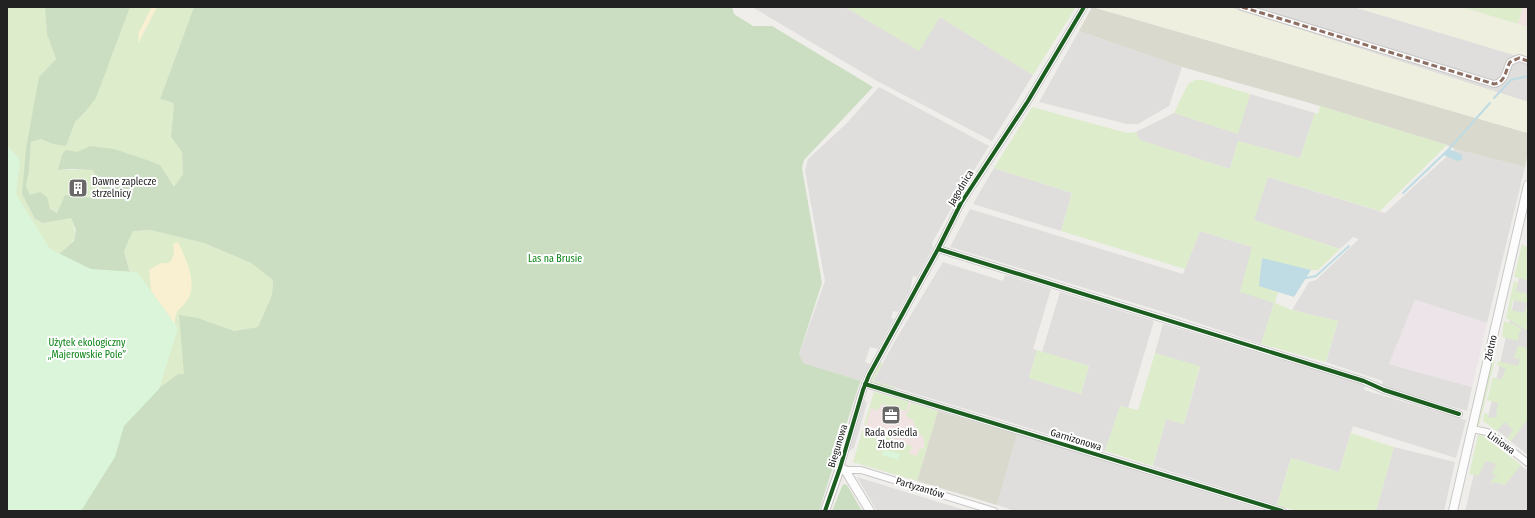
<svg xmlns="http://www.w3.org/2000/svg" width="1535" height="518" viewBox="0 0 1535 518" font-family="'Fira Sans Condensed',sans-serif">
	<rect width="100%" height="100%" fill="#f0eeeb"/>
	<!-- residential -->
	<path fill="#dfdedc" d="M752,7H845L919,50L940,17L1033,75L992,141L877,81Z
		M1228,7H1354L1528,59V102Z
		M1079,31L1182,67L1169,106L1138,124H1127L1039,102Z
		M879,87L989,146L964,186L960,187L957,191L958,196L932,243L933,248L917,277L913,276L910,290L898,312L893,311L891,318L894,319L893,321L878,349L870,347L865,362L870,364L861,381L803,363L799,354L825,281L805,171L808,159L847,123Z
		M1250,94L1315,113L1300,158L1238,141L1230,169L1139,140L1136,132L1174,113L1237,133Z
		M1455,149L1525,167L1487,323L1415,300L1389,364L1472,387L1467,411L1382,386L1383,381L1326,362L1338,321L1292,310L1309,282L1316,280L1359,239L1353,237L1340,249L1253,220L1268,177L1385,213Z
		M994,168L1072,193L1061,231L973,204Z
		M970,209L1183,274L1200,231L1252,247L1274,303L1261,344L1180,317L950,247Z
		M1526,246L1528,248V455L1487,422Z
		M943,262L1003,281L1005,275L1051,289L1033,349L1037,350L1029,378L1081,394L1089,366L1042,352L1060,292L1154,321L1128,408L1120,406L1105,451L873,381L896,339Z
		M1163,324L1365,385L1364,390L1466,420L1456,458L1353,426L1339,472L1291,458L1277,505L1153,466L1166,419L1184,424L1200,367L1155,353Z
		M1017,434L1266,511H1015L997,505Z
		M1483,436L1528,471V511H1465Z
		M1394,447L1455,462L1444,511H1376Z
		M857,477L968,511H877Z"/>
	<!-- commercial -->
	<path fill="#f1e3e1" d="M1523,7H1528V27L1518,24Z
		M874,392L938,411L917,481L853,462Z"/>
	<!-- industrial -->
	<path fill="#ede4e9" d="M1415,300L1487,323L1472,387L1389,364Z"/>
	<!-- construction -->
	<path fill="#d9d9cd" d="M1092,7L1528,133V151L1525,167L1455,149L1447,145L1320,106L1182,67L1079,31Z
		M938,411L1017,434L997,505L917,481Z"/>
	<!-- farmland -->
	<path fill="#efefdf" d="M1094,7H1229L1528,102V133Z
		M1354,7H1462L1528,27V59Z"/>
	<!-- grass -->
	<path fill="#ddeccb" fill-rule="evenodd" d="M7,7H45L47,34L56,59L39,78L22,194L35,219L43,223L71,218C80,241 73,242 56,257L143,287L129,270L124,251L133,231L150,230L204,243L251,263L273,279L272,295L258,327L234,331L198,318L184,374H178L155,391L7,511Z
		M130,7H152L139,32V42L157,7H194L160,99L168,101L174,104L171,137L182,152L183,174L174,187L147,160L90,146L77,152L59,170H94L103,190L95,198L65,195L57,213L30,195L26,186L29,171L31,141L41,139L53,144L66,145L75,122L86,111L96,97Z
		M845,7H1076L1033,75L940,17L919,51Z
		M1462,7H1523L1518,24Z
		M1195,80H1203L1250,94L1238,134L1174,113L1188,84Z
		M1320,106L1447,145L1380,211L1268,177L1254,220L1340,249L1318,270H1311L1262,259L1259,286L1278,292L1275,303L1292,310L1338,321L1326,362L1261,344L1274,303L1240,292L1252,247L1200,231L1185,269L1061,231L1072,193L994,168L1032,107L1127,133L1136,132L1140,140L1230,169L1238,141L1300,158L1315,113L1318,114Z
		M1522,244L1528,248V280L1514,277Z
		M1514,281L1518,282L1516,291L1528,294V331L1506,318ZM1513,300L1527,303L1524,313L1511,310Z
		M1504,321L1515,325L1522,330L1519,333L1518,341L1502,337Z
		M1518,346L1528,348V419L1511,441L1507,439L1513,430L1505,422L1497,431L1483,421L1484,413L1489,414L1488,417L1496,418L1498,416L1496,414L1498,403L1487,400L1493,377L1501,380L1506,369L1497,365L1498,361L1518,366L1520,359L1514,358Z
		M1037,350L1089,366L1081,394L1029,378Z
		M1155,353L1200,366L1184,424L1166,419L1153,466L1105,451L1120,406L1138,410Z
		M1492,359L1495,360L1479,426L1477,423Z
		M880,363H883L873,381L894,387V389L872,383L871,380Z
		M874,392L909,402L906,411L882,404L878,410L871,408L866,425H864Z
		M911,403L938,411L917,481L853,462L863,429L899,441L898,446L902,448L904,443L912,446L909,454L917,456L920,448L924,449V438L917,431L913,420L906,416Z
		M1351,433L1394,447L1376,511H1296L1277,505L1291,458L1339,472Z
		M1478,435H1482L1521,465L1505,485L1494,482L1492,484L1490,483L1495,477L1497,478L1498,477L1492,474L1496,464L1486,461L1478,476L1469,474Z"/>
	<!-- forest -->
	<path fill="#cbdec1" d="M45,7H130L96,98L86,111L75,122L66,146L53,144L41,139L31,142L29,171L26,186L30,195L40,192L47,197L50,209L57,213L65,195L95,198L103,190L93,170L71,169L58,170L62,155L66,150L77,152L90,146L114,149L147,160L160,165L174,187L183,174L182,152L171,137L174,104L168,101L160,99L194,7H732L734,14L753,26H772L873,87L804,160L802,168L822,283L799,354L803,363L861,381L858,388L819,511H38L129,407L155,391L178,374H184L179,315L198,318L234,331L258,327L272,295L273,280L251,263L204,243L150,230L133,231L124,251L129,270L143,288L56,257L74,241L76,230L71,218L43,223L35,219L22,194L26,149L39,77L56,59L47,34Z
		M843,484L847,485L862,511H832Z"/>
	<!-- sand -->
	<path fill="#f8f0d0" d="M152,7H157L138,43L139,32Z
		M178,242C185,257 198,283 188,299C179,313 176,305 175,325L152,300L149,270L161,263H167L171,261L174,253L173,244Z"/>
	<!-- park -->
	<path fill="#daf5da" d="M7,145L20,160L16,194L50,249L91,269L137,272L178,328L159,389L124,426L115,457L81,511H7Z
		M884,450L900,454L898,460L882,455Z"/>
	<!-- parking -->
	<path fill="#e0dfde" d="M863,398L867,403L854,448L849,451Z"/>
	<!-- water -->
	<path fill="#bfdbe3" d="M1449,149L1461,154L1463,159L1458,161L1443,155Z
		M1262,258L1311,270L1294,297L1259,286Z"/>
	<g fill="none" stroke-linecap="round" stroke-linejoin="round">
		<!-- stream -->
		<path stroke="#bfdbe3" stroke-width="2" d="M1494,98L1511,80L1528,76
			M1403,193L1449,149L1490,103
			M1306,278L1316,276L1349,246"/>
		<!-- minor casing -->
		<g stroke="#c9c8c7" stroke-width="8">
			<path id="minor" d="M1242,7L1494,84C1506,82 1505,71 1510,62L1519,58L1528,61
				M938,249L1364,381L1384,390L1459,414
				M865,384L1282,511
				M1472,429L1487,432L1492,435L1528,463
				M840,468L861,395L869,375L938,249L961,203L1028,101L1084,7
				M845,470H861L994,511"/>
		</g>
		<!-- tertiary casing -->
		<g stroke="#c9c8c7" stroke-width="10">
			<path id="tertiary" d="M825,511L840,468L845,470L870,511
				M1453,511L1528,185"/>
		</g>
		<!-- minor -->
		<use href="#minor" stroke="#fdfcfc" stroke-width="6"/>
		<!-- tertiary -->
		<use href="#tertiary" stroke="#fdfcfc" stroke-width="8"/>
		<!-- quiet -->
		<path stroke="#8d6e63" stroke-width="3" stroke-dasharray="6 3" stroke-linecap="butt" d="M1242,7L1494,84C1506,82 1505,71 1510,62L1519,58L1528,61"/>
		<!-- cycleway casing -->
		<g stroke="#fff" stroke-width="6">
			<path id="cycleway" d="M938,249L1364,381L1384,390L1459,414
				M865,384L1282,511
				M825,511L840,468L863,390L869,375L938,249L961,203L1028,101L1084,7"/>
		</g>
		<!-- cycleway -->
		<use href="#cycleway" stroke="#1b5e20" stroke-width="4"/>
	</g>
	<!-- icons -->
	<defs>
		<g id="building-square" transform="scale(1)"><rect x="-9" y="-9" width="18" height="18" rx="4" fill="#6a6968" stroke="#fff"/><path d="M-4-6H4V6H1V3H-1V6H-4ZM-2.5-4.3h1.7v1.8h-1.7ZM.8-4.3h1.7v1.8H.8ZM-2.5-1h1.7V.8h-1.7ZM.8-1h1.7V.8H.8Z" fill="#fff"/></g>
		<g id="office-square" transform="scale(1)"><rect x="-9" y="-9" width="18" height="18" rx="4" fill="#6a6968" stroke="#fff"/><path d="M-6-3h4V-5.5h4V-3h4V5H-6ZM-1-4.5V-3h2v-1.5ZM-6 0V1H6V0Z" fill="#fff"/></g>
	</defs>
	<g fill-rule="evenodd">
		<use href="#building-square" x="78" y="188"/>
		<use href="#office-square" x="891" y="415"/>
	</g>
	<g text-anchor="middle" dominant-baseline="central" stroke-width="4" stroke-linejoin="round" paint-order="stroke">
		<!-- poi labels -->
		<g font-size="10" fill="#222" stroke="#fff" text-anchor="start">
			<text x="92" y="182">Dawne zaplecze<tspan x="92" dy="12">strzelnicy</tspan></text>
			<text x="891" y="433" text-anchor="middle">Rada osiedla<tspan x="891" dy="12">Złotno</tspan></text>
		</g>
		<!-- street labels -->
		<g font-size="10" fill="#222" stroke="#fff">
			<text transform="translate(961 188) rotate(-59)">Jagodnica</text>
			<text transform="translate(1491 348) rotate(-77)">Złotno</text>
			<text transform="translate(1076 440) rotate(17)">Garnizonowa</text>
			<text transform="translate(1501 443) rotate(35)">Liniowa</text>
			<text transform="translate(838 446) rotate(-73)">Biegunowa</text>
			<text transform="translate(920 488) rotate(17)">Partyzantów</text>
		</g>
		<!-- park labels -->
		<g font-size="10" fill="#0c8416" stroke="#fff">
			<text x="555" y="259">Las na Brusie</text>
			<text x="87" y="343">Użytek ekologiczny<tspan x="87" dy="12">„Majerowskie Pole”</tspan></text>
		</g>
	</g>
	<!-- border -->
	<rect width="1535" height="518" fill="none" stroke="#222222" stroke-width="16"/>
</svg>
